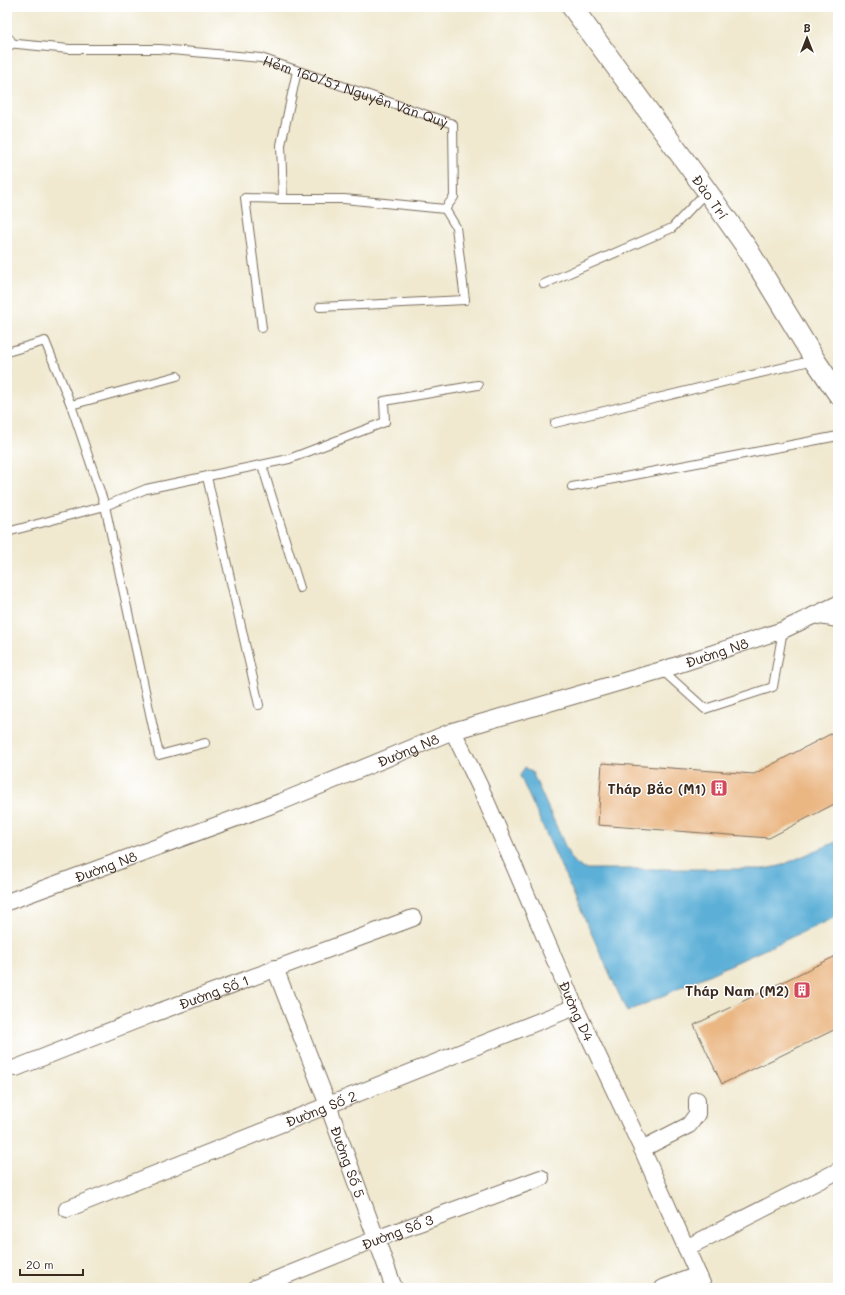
<svg xmlns="http://www.w3.org/2000/svg" width="845" height="1295" viewBox="0 0 845 1295" font-family="Mali,sans-serif">
	<rect width="100%" height="100%" fill="#fff"/>
	<filter id="ink" filterUnits="userSpaceOnUse"><feTurbulence type="fractalNoise" baseFrequency=".025" numOctaves="2"/><feDisplacementMap in="SourceGraphic" scale="8" xChannelSelector="R" yChannelSelector="G"/><feConvolveMatrix kernelMatrix="1 2 1 2 8 2 1 2 1" color-interpolation-filters="sRGB"/></filter>
	<filter id="wash" filterUnits="userSpaceOnUse"><feTurbulence type="fractalNoise" baseFrequency=".012" numOctaves="4" result="noise"/><feDisplacementMap in="SourceGraphic" scale="16" xChannelSelector="R" yChannelSelector="G"/><feGaussianBlur stdDeviation="0.9" result="paint"/><feColorMatrix in="noise" values="0 0 0 0 0 0 0 0 0 0 0 0 0 0 0 0 0 1.4 0 .05"/><feComposite in="paint" operator="in"/></filter>
	<g filter="url(#wash)">
		<rect width="100%" height="100%" fill="#f0e9d0"/>
		<!-- water -->
		<path fill="#5cafd7" stroke="#4c6c7a" d="M525,767L532,772L571,859L583,869H763L780,866L838,841V916L627,1012L520,776Z"/>
		<g id="blocks">
			<!-- building -->
			<path fill="#eab682" d="M838,730V802L769,838L598,825L602,763L754,774Z
				M838,955V1028L722,1084L694,1025Z"/>
		</g>
	</g>
	<g filter="url(#ink)">
		<use href="#blocks" fill-opacity="0" stroke="#7a6d5c" stroke-width="1"/>
		<g fill="none" stroke-linecap="round" stroke-linejoin="round">
			<!-- service casing -->
			<g stroke="#7a6d5c" stroke-width="10">
				<g id="service">
					<path id="s1" d="M7,43L69,49H160L261,58L453,124L454,197L445,209L344,199H283L245,198L262,328"/>
					<path d="M283,199L281,145L297,71"/>
					<path d="M544,284L672,228L707,191"/>
					<path d="M320,307L465,300L456,227L445,209"/>
					<path d="M7,352L45,341L71,405L177,376"/>
					<path d="M71,405L105,506L159,755L205,743"/>
					<path d="M555,423L814,360"/>
					<path d="M262,465L300,588"/>
					<path d="M207,477L259,705"/>
					<path d="M572,487L838,436"/>
					<path d="M7,532L105,506L146,489L289,459L385,422L384,401L478,385"/>
					<path d="M662,670L705,709L773,687L783,630"/>
				</g>
			</g>
			<!-- minor casing -->
			<g stroke="#7a6d5c" stroke-width="18">
				<g id="minor">
					<path d="M7,42V43"/>
					<path d="M814,615L838,619"/>
					<path id="s2" d="M453,731L481,789L575,1007L642,1149L704,1288"/>
					<path id="s3" d="M7,902L283,801L453,731L662,670L783,630L838,604"/>
					<path id="s4" d="M275,968L328,1105L394,1288"/>
					<path id="s5" d="M16,1068L150,1015L413,918"/>
					<path d="M642,1149L689,1125L697,1114V1100"/>
					<path id="s6" d="M67,1209L575,1007"/>
					<path d="M686,1248L838,1171"/>
					<path id="s7" d="M255,1288L376,1239L541,1178"/>
					<path d="M663,1288L698,1275"/>
				</g>
			</g>
			<!-- tertiary casing -->
			<g stroke="#7a6d5c" stroke-width="22">
				<g id="tertiary">
					<path id="s8" d="M572,7L707,191L747,248L815,360L838,394"/>
				</g>
			</g>
			<!-- service -->
			<use href="#service" stroke="#fff" stroke-width="8"/>
			<!-- minor -->
			<use href="#minor" stroke="#fff" stroke-width="16"/>
			<!-- tertiary -->
			<use href="#tertiary" stroke="#fff" stroke-width="20"/>
		</g>
	</g>
	<!-- icons -->
	<defs>
		<g id="building-square" transform="scale(0.9)"><rect x="-9" y="-9" width="18" height="18" rx="4" fill="#d1495b" stroke="#fff"/><path d="M-4-6H4V6H1V3H-1V6H-4ZM-2.5-4.3h1.7v1.8h-1.7ZM.8-4.3h1.7v1.8H.8ZM-2.5-1h1.7V.8h-1.7ZM.8-1h1.7V.8H.8Z" fill="#fff"/></g>
	</defs>
	<g fill-rule="evenodd">
		<use href="#building-square" x="719" y="788"/>
		<use href="#building-square" x="802" y="990"/>
	</g>
	<g text-anchor="middle" dominant-baseline="central" stroke-width="3" stroke-linejoin="round" paint-order="stroke">
		<!-- street labels -->
		<g font-size="14" fill="#3b2a1e" stroke="#fff">
			<text stroke="none"><textPath href="#s1" startOffset="355">Hẻm 160/57 Nguyễn Văn Quỳ</textPath></text>
			<text stroke="none"><textPath href="#s8" startOffset="235">Đào Trí</textPath></text>
			<text stroke="none"><textPath href="#s3" startOffset="753">Đường N8</textPath></text>
			<text stroke="none"><textPath href="#s3" startOffset="429">Đường N8</textPath></text>
			<text stroke="none"><textPath href="#s3" startOffset="105">Đường N8</textPath></text>
			<text stroke="none"><textPath href="#s5" startOffset="212">Đường Số 1</textPath></text>
			<text stroke="none"><textPath href="#s2" startOffset="306">Đường D4</textPath></text>
			<text stroke="none"><textPath href="#s6" startOffset="273">Đường Số 2</textPath></text>
			<text stroke="none"><textPath href="#s4" startOffset="207">Đường Số 5</textPath></text>
			<text stroke="none"><textPath href="#s7" startOffset="153">Đường Số 3</textPath></text>
		</g>
		<!-- poi labels -->
		<g font-size="14" font-weight="bold" fill="#3b2a1e" stroke="#fff" text-anchor="end">
			<text x="706" y="788">Tháp Bắc (M1)</text>
			<text x="789" y="990">Tháp Nam (M2)</text>
		</g>
	</g>
	<!-- margin -->
	<rect width="845" height="1295" fill="none" stroke="#fff" stroke-width="24"/>
	<!-- north arrow -->
	<g transform="translate(807 38)" stroke="#ffffff" stroke-width="3" paint-order="stroke">
	<path d="M0-3L7 15L0 10L-7 15Z" fill="#3b2a1e"/>
	<text y="-6" font-size="11" font-weight="bold" text-anchor="middle" fill="#3b2a1e">B</text>
	</g>
	<!-- scale -->
	<path d="M20 1269v6h63v-6" fill="none" stroke="#3b2a1e" stroke-width="2"/>
	<text x="26" y="1269" font-size="12" fill="#3b2a1e" stroke="#ffffff" stroke-width="3" paint-order="stroke">20 m</text>
</svg>
